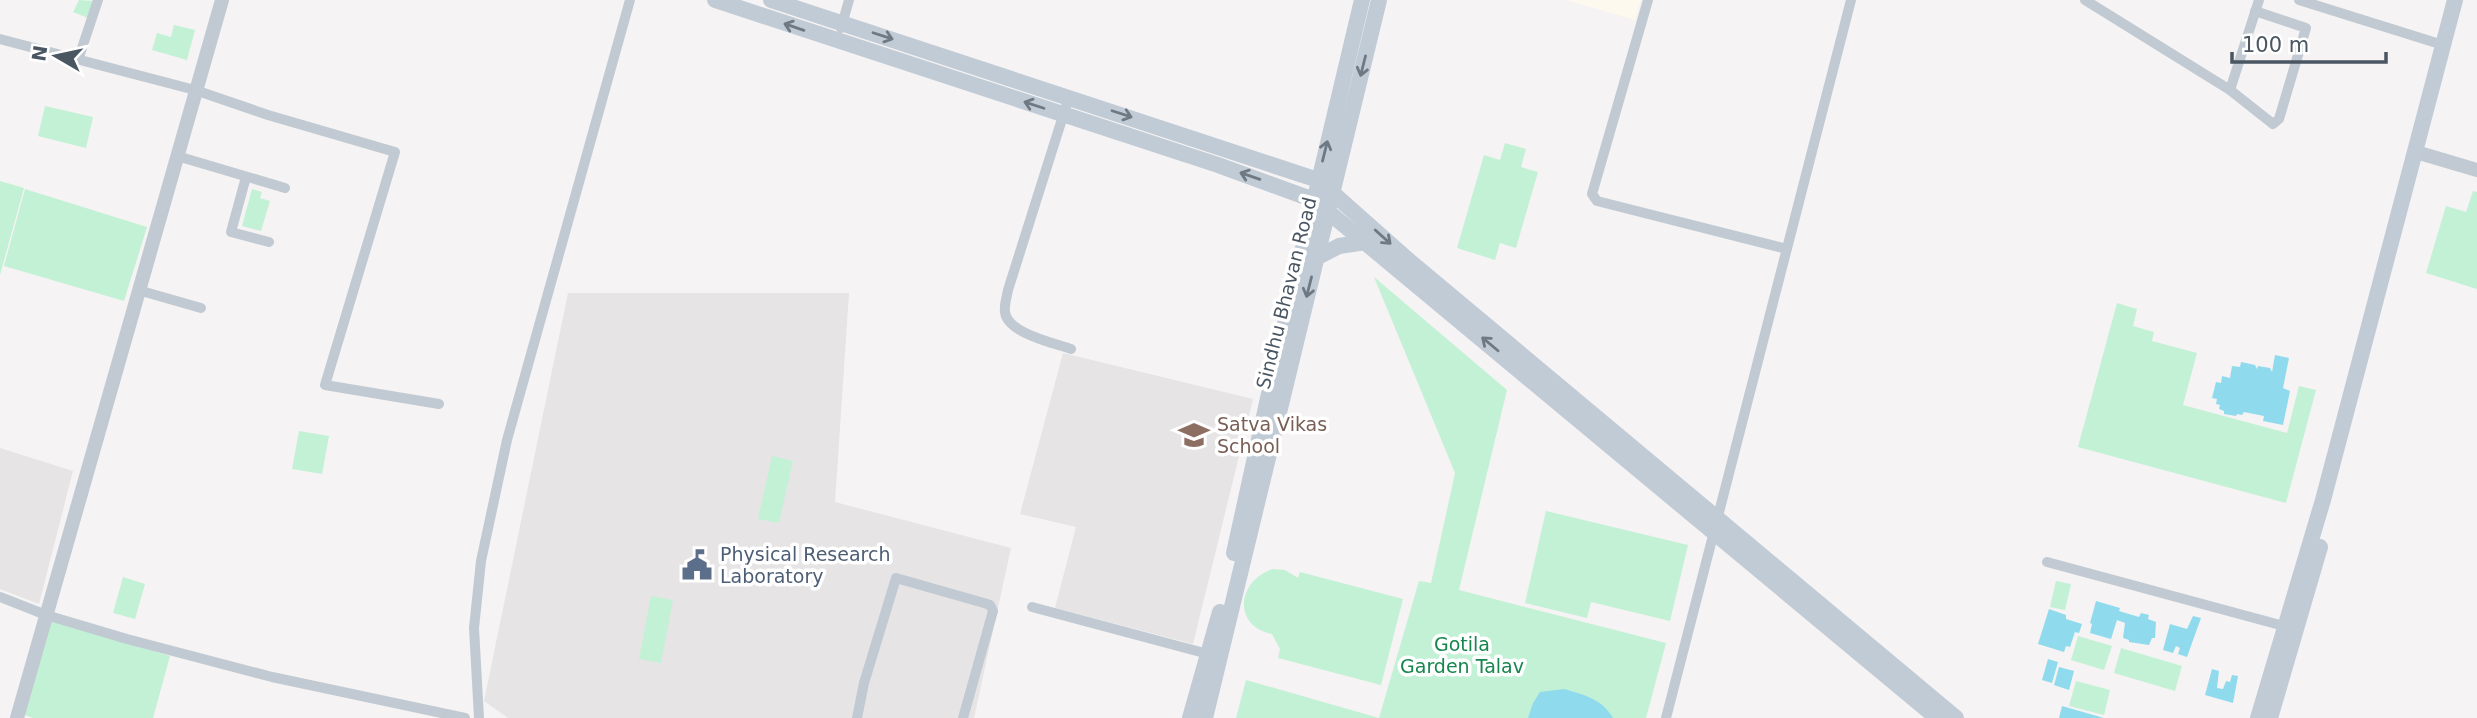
<svg xmlns="http://www.w3.org/2000/svg" width="2477" height="718" viewBox="0 0 2477 718" font-family="'DejaVu Sans',sans-serif">
	<rect width="100%" height="100%" fill="#f5f3f3"/>
	<!-- commercial -->
	<path fill="#fdf9ef" d="M1566,0H1641L1635,20Z"/>
	<!-- education -->
	<path fill="#e6e4e5" d="M568,293H849L835,502L1011,548L974,718H508L484,701Z
		M1063,353L1253,399L1193,644L1055,608L1076,527L1020,514Z
		M0,448L73,471L39,604L0,589Z"/>
	<!-- green -->
	<path fill="#c3f1d5" d="M79,0L94,1L88,18L73,12Z
		M174,25L195,30L187,60L152,50L157,33L171,37Z
		M45,106L93,117L86,148L38,136Z
		M1505,143L1526,149L1521,167L1538,172L1516,248L1500,243L1495,260L1457,248L1484,155L1500,160Z
		M0,181L24,188L0,275Z
		M25,189L147,227L124,301L4,266Z
		M252,189L262,192L260,198L270,201L261,231L242,226Z
		M2473,191L2477,192V289L2426,273L2446,206L2466,212Z
		M1374,277L1507,390L1459,590L1666,643L1646,718H1236L1246,680L1379,718L1419,581L1431,583L1455,473Z
		M2117,303L2137,309L2133,326L2154,332L2152,341L2197,353L2183,405L2287,433L2299,386L2316,390L2286,503L2078,447Z
		M299,431L329,436L322,474L292,469Z
		M772,456L793,461L779,523L758,519Z
		M1546,511L1688,545L1670,621L1591,602L1587,618L1525,603Z
		M1273,569L1285,570L1298,578L1300,572L1403,599L1381,685L1278,658L1280,649L1272,634C1234,627 1235,582 1273,569Z
		M123,577L145,584L135,619L113,613Z
		M2056,581L2071,584L2065,610L2050,607Z
		M651,596L673,600L661,663L639,659Z
		M49,620L170,656L153,718H33L22,714Z
		M2078,636L2112,646L2104,670L2071,660Z
		M2121,648L2182,666L2175,691L2114,673Z
		M2076,681L2110,690L2104,715L2069,706Z"/>
	<!-- water -->
	<path fill="#90daee" d="M2275,355L2289,358L2283,388L2290,391L2283,425L2263,421L2264,416L2244,412L2242,415L2237,414L2236,416L2224,414V411L2219,409L2220,405L2216,404L2217,399L2212,398L2216,382L2221,383L2222,376L2230,378L2232,366L2240,367L2241,362L2255,365L2257,369L2258,366L2270,368L2272,372Z
		M2096,601L2120,608L2119,611L2139,617L2141,613L2149,615L2148,619L2156,622L2155,638H2152L2149,645L2129,642V640L2123,638L2125,623L2117,620L2111,639L2090,633L2092,624L2090,623Z
		M2049,609L2066,615V619L2082,624L2079,633L2075,632L2070,647L2066,646L2064,652L2038,644Z
		M2193,616L2201,618L2187,657L2178,654L2180,648L2176,646L2173,653L2163,650L2170,624L2187,629Z
		M2048,659L2058,662L2052,683L2042,680Z
		M2059,667L2074,671L2069,690L2054,685Z
		M2212,669L2219,671L2217,688L2223,689L2226,681L2230,682L2232,675L2238,676L2233,703L2205,695Z
		M1564,689C1585,695 1602,699 1613,718H1528L1533,703L1540,692Z
		M2062,706L2104,718H2059Z"/>
	<g fill="none" stroke-linecap="round" stroke-linejoin="round">
		<!-- minor -->
		<path stroke="#c1cad2" stroke-width="10" d="M1648,0L1592,194L1597,201L1787,249
			M2085,0L2230,90L2259,0
			M2299,0L2443,45
			M841,28L849,0
			M0,39L195,90L268,115L395,152L325,385L439,404
			M78,60L98,0
			M2230,90L2273,124L2279,119L2306,28L2255,11
			M1069,97L1008,290C1007,296 1004,305 1005,312C1007,333 1054,343 1071,349
			M177,156L285,188
			M246,177L231,232L269,242
			M138,290L201,308
			M2047,562L2291,628
			M0,597L46,615L127,639L272,677L465,718
			M1032,607L1208,654
			M479,718L474,628L481,561L507,440L630,0
			M857,718L864,683L896,578L984,603L990,605L993,611L963,718
			M1666,718L1851,0"/>
		<!-- tertiary -->
		<path stroke="#c1cad2" stroke-width="14" d="M2416,152L2477,170
			M17,718L222,0"/>
		<!-- secondary -->
		<path stroke="#c1cbd6" stroke-width="16" d="M715,0L1218,165L1314,200L1937,718
			M771,0L1318,180L1407,259L1956,718
			M1316,258L1339,246L1366,242
			M1234,553L1276,362L1362,0
			M1190,718L1220,612
			M1205,718L1379,0
			M2258,718L2323,500L2455,0
			M2270,718L2320,547"/>
	</g>
	<!-- one-way arrows -->
	<defs><path id="oneway-shaft" d="M-6 0H5M1.5-3L5.5 0L1.5 3" fill="none" stroke-width="1.6" stroke-linecap="round" stroke-linejoin="round" transform="scale(1.75)"/></defs>
	<g stroke="#6e7984">
		<use href="#oneway-shaft" transform="translate(794 27) rotate(-161)"/>
		<use href="#oneway-shaft" transform="translate(883 36) rotate(18)"/>
		<use href="#oneway-shaft" transform="translate(1363 66) rotate(104)"/>
		<use href="#oneway-shaft" transform="translate(1034 105) rotate(-162)"/>
		<use href="#oneway-shaft" transform="translate(1122 114) rotate(18)"/>
		<use href="#oneway-shaft" transform="translate(1325 151) rotate(-76)"/>
		<use href="#oneway-shaft" transform="translate(1250 176) rotate(-161)"/>
		<use href="#oneway-shaft" transform="translate(1383 237) rotate(42)"/>
		<use href="#oneway-shaft" transform="translate(1309 287) rotate(104)"/>
		<use href="#oneway-shaft" transform="translate(1490 344) rotate(-140)"/>
	</g>
	<!-- icons -->
	<defs>
		<g id="school-bare" transform="scale(2.415)"><path d="M0-5L7-2L0 1L-7-2ZM-4 1L0 2.5L4 1V4Q0 6-4 4Z" fill="#8d6e63" stroke="#fff" stroke-width="2.5" paint-order="stroke"/></g>
		<g id="civic-bare" transform="scale(2.415)"><path d="M-.6-6.5H3V-4.5H.6V-3L4-1V1h2V6H-6V1h2V-1L-.6-3ZM-1.2 2.5V6h2.4V2.5Z" fill="#5c6f8a" stroke="#fff" stroke-width="2.5" paint-order="stroke"/></g>
	</defs>
	<g fill-rule="evenodd">
		<use href="#school-bare" x="1194" y="435"/>
		<use href="#civic-bare" x="697" y="565"/>
	</g>
	<g text-anchor="middle" dominant-baseline="central" stroke-width="7" stroke-linejoin="round" paint-order="stroke">
		<!-- street labels -->
		<g font-size="19" fill="#4a5661" stroke="#fff">
			<text transform="translate(1286 293) rotate(-76)">Sindhu Bhavan Road</text>
		</g>
		<!-- education labels -->
		<g font-size="19" fill="#785e54" stroke="#fff" text-anchor="start">
			<text x="1217" y="424">Satva Vikas<tspan x="1217" dy="22">School</tspan></text>
		</g>
		<!-- service labels -->
		<g font-size="19" fill="#4e5e75" stroke="#fff" text-anchor="start">
			<text x="720" y="554">Physical Research<tspan x="720" dy="22">Laboratory</tspan></text>
		</g>
		<!-- park labels -->
		<g font-size="19" fill="#17864f" stroke="#fff">
			<text x="1462" y="644">Gotila<tspan x="1462" dy="22">Garden Talav</tspan></text>
		</g>
	</g>
	<!-- north arrow -->
	<g transform="translate(56 56) rotate(279)" stroke="#ffffff" stroke-width="5" paint-order="stroke">
	<path d="M0-5L12 26L0 18L-12 26Z" fill="#4a5661"/>
	<text y="-10" font-size="19" font-weight="bold" text-anchor="middle" fill="#4a5661">N</text>
	</g>
	<!-- scale -->
	<path d="M2232 52v10h154v-10" fill="none" stroke="#4a5661" stroke-width="3.5"/>
	<text x="2242" y="52" font-size="21" fill="#4a5661" stroke="#ffffff" stroke-width="5" paint-order="stroke">100 m</text>
</svg>
